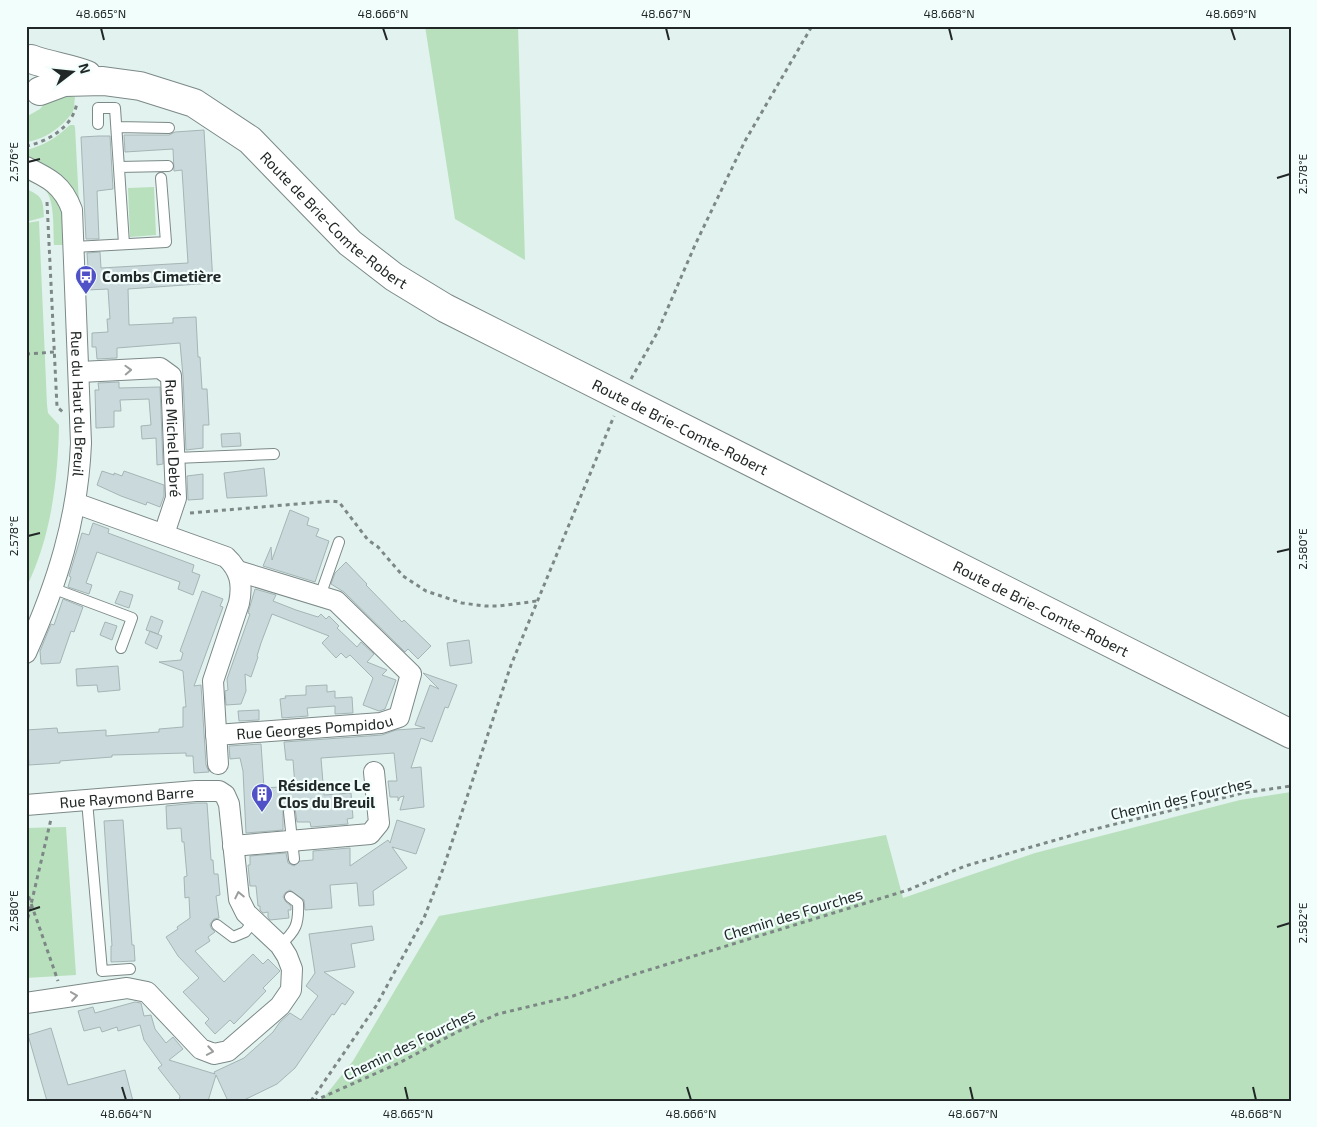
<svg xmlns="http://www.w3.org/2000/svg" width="1317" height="1127" viewBox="0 0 1317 1127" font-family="'Exo 2',sans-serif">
	<rect width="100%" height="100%" fill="#e2f2ef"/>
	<!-- green -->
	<path fill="#b8e0bd" d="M425,26H518L525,260L455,219Z
		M72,94L71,97H75C74,102 75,109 72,113C62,127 44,140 26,142V117L40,109L45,103Z
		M70,125H74L75,127L79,204C75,197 72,188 68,182C58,170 40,162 26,157V150C44,146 57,137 70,125Z
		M26,177L46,187L64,210L66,245H54C53,231 55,199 45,190C40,185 32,183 26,180Z
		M154,187L156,235L130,237L128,188Z
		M26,189C43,196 43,200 44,217L26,222Z
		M39,221L47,405L48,413L59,425C58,480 51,538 26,588V223Z
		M1291,792V1101H321L353,1061L439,916L886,835L903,898L1035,853L1240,800Z
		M66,827L76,975L26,978V828Z"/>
	<!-- building -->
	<path fill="#cad9db" stroke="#a5b4b5" d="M204,130L213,283L128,289L129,325L173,323V318L196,317L198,357H200L202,389H207L209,425H203V448L186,450L183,376L180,343L117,348V358L97,359L96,347H92V333L108,332L107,319H110L108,289L87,290L86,269L88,267L87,253L100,252L101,268L188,263L182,170L174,171L173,149L125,152L124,135H169L175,132Z
		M99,136H110L113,189L97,191L99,239H86L81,137Z
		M119,382V388L160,387L163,464L157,465L156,438L142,439L141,426L151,425L149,399L120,400L121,411H114V427L96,428L95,390H99L98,383Z
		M240,433L241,446L222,447L221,434Z
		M264,468L267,496L227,498L224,473Z
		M102,471L114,475V473L122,476L124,471L164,485V496L160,507L147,502L146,505L121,496L97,485Z
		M203,474V499L188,500L187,476Z
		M290,510L309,518L307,525L319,529L316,536L329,541L315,582L263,566L271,547L272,560Z
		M93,523L109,529L108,533L194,565L192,572L200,575L193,595L178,589L180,582L97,552L86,583L92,585L89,594L68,587L71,577L69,576L82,533L89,535Z
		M346,562L367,584L366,585L402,622L404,620L431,646L418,659L408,649L405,652L344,592L331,584L335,573Z
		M255,589L276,595L273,601L296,610L318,617L321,614L326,619L329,616L339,626L337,628L357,647L361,642L374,654L367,662L387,670L382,675L396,680L385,709L379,711L363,705L373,678L350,655L346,658L341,653L336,658L322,643L329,636L272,614L261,643L257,656L258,657L251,677L245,674L246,691L241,704L226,705L225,691L228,690L227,679L250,614L248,613Z
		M120,591L133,595L129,608L115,603Z
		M202,591L223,599L220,606L223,607L194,686L201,685L206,765L209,772L194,773L193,756H186V753L112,755V757L60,761V763L29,765L28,750H26V730L57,728L58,733L106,730V736L159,732V729L183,727V707H186L183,671L159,662L181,660L183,653L180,651Z
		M63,599L83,607L74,632L71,631L60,663L41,664L40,651L51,624L54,625Z
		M151,616L163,621L158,634L146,630Z
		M105,622L117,626L112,640L100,635Z
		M150,631L162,636L157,649L145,643Z
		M469,640L472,663L450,666L447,643Z
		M118,666L120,690L98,692L97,685L77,686L76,669Z
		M423,673L457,685L448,708L445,707L432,742L421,738L411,768L421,767L424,807L400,810L404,796L400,797L398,801V797H390L388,781H397L394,753L321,758L324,795L351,793L353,818L347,819L348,824L311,827L310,822H297L295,808L289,805L283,810V830L246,833L243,771L240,758L230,759L229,746L261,744L264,788L295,786L293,760H286L284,742L382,735L396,730L425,728L415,725L430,685L439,689Z
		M327,685V692L335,691V698L352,697L353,713L335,714V706L307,708L308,716L282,718L280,699L286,698L285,696L306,695V686Z
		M259,710V720L239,721L238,711Z
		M196,803H207L211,860H213L214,874H218L220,895L216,896L219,918L214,919L210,924L211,928L215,932L208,937L210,941L195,951L224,982L253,954L263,964L268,959L280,971L263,988L266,991L234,1024L230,1020L215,1034L205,1023L209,1019L183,992L199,978L178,956L166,937L178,929L177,927L190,918L189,897L185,898L184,877L187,876L184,842H182L181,828L167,829L166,806Z
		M123,820L132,945H134L135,961L111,962V946H112L104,821Z
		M397,820L425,829L416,854L392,847L407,868L373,891L374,905L359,906L357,883L330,885L332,908L305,910L304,900L290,890L285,893L283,897L286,902L291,906V910H288L289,918L270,920L268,917V912L263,913L260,910V906H258L256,886H250L248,865H250V856L286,853L288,863L294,866L300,861L313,860V851L350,848V866L388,840L390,843Z
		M372,926L374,940L351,944L355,967L324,972L354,992L345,1005L342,1003L334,1015L332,1014L295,1068L277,1084L242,1101H228L216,1075L208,1101H179L180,1096L158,1068L162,1065L144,1040L140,1025L118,1031L117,1027L102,1032L100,1027L84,1031L78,1011L93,1007L95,1013L135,1002L141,1003L144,1016L151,1015L155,1029L166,1043L173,1037L183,1049L169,1060L215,1074L214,1072L244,1058L273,1032L280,1022L290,1013L301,1020L318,996L306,986L315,973L309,934Z
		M51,1028L68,1085L125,1070L133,1101H47L28,1035Z"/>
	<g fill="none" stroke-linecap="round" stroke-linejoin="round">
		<!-- lane casing -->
		<g stroke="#7b8987" stroke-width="12">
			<path id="lane" d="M98,124V108H115L124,244
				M117,127L169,128
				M119,167L168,166
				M74,247L166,242L161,178
				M175,458L274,454
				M52,588L132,618L121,648
				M320,596L339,542
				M87,801L102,971L130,969
				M289,812L294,859
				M217,925L233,937L245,932L254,921
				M280,945C296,931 299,924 298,903L290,897"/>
		</g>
		<!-- street casing -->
		<g stroke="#7b8987" stroke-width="22">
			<g id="street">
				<path id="s1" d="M26,167C49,178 63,185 72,210L81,443C78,519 57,584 26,653"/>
				<path id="s2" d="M80,372L160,368L171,376L176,498L164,534"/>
				<path d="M75,503L226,557C240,570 243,584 239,603L213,681L218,764"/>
				<path id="s3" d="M216,735L381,723L399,717L411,674L336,601L238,571"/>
				<path id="s4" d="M26,805L196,791H219L225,795L229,804L239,899L246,913L280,945L287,956L292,969L291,990L280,1006L228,1051L214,1054L201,1049L147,992L127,988L26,1003"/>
				<path d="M233,846L370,834L379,823L374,772"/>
			</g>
		</g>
		<!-- secondary casing -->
		<g stroke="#7b8987" stroke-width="30">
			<g id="secondary">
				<path d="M31,59C50,66 69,68 87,75"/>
				<path id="s5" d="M40,91L64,82L103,81L140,86L194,103L250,140L350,243L394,277L445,308L1291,734"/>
			</g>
		</g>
		<!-- path -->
		<path stroke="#7d8886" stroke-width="3" stroke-dasharray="4 4" stroke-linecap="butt" d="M26,146C48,142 74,126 77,102
			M47,202L57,407L63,412
			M26,354L55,352
			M631,379L657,333L695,245L745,141L812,26
			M190,513L332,501L339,502L368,540L378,547L403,576L426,591L462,603L485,606H499L537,601
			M26,889L58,981
			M26,926L51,819
			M311,1101L376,1006L424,918L443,869L511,665L614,416
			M314,1101L399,1063L459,1031L498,1014L573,996L629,976L908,890L965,866L1087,831L1243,793L1291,786"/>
		<!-- lane -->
		<use href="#lane" stroke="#fff" stroke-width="10"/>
		<!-- street -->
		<use href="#street" stroke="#fff" stroke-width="20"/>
		<!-- secondary -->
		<use href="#secondary" stroke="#fff" stroke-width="28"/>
	</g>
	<!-- one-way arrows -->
	<defs><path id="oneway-chevron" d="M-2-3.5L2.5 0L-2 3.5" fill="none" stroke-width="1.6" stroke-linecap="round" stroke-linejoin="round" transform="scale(1.25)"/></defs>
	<g stroke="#9b9e9d">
		<use href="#oneway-chevron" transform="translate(128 370) rotate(-2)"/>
		<use href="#oneway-chevron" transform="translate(239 895) rotate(-102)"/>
		<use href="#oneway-chevron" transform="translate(74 996) rotate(-8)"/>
		<use href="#oneway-chevron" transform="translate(210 1051) rotate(10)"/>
	</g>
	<!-- ticks -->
	<path fill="none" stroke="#212726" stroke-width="2" d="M101,28L104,40M383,28L387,40M666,28L669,40M949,28L952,40M1231,28L1235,40M28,162L40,159M1277,178L1290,174M28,536L40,533M1277,552L1290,549M28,911L40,907M1277,927L1290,923M122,1087L126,1100M405,1087L408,1100M687,1087L691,1100M970,1087L973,1100M1253,1087L1256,1100"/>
	<!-- icons -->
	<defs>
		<g id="bus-pin" transform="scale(1.125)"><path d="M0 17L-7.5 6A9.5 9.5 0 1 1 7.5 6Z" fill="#5051c7" stroke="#f2fefc"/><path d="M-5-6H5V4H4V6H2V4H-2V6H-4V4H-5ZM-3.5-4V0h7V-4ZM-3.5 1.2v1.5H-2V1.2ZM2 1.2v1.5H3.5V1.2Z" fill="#fff"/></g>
		<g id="building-pin" transform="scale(1.125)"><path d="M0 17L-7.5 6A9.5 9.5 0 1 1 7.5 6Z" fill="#5051c7" stroke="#f2fefc"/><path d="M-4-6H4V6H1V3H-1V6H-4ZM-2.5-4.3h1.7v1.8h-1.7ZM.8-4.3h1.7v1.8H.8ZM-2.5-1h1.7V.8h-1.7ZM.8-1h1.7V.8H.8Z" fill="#fff"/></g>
	</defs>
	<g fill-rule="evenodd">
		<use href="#bus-pin" x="86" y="276"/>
		<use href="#building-pin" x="262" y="794"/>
	</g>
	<g text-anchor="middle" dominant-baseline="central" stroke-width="4.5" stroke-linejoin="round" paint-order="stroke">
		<!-- street labels -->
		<g font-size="15" fill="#212726" stroke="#f2fefc">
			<text stroke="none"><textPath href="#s5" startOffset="342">Route de Brie-Comte-Robert</textPath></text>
			<text stroke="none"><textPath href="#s1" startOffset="259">Rue du Haut du Breuil</textPath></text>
			<text stroke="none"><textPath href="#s5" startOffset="748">Route de Brie-Comte-Robert</textPath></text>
			<text stroke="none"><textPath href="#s2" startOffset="156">Rue Michel Debré</textPath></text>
			<text stroke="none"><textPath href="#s5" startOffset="1152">Route de Brie-Comte-Robert</textPath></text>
			<text stroke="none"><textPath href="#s3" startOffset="99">Rue Georges Pompidou</textPath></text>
			<text stroke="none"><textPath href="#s4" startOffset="101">Rue Raymond Barre</textPath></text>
			<text transform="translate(1181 798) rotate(-13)">Chemin des Fourches</text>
			<text transform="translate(793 914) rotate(-17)">Chemin des Fourches</text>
			<text transform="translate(409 1044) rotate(-26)">Chemin des Fourches</text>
		</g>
		<!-- poi labels -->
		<g font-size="15" font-weight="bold" fill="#212726" stroke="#f2fefc" text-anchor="start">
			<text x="102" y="276">Combs Cimetière</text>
			<text x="278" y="785">Résidence Le<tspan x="278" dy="17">Clos du Breuil</tspan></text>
		</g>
	</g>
	<!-- border -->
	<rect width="1317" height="1127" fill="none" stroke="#f2fefc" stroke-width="55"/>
	<!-- north arrow -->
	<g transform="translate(72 72) rotate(74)" stroke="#f2fefc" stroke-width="4" paint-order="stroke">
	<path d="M0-4L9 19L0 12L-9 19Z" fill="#212726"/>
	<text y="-8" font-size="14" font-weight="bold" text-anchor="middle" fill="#212726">N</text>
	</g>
	<rect x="28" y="28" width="1262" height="1072" fill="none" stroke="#212726" stroke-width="2"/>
	<g font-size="12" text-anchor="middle" fill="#212726">
		<text x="101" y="18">48.665°N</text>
		<text x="383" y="18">48.666°N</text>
		<text x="666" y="18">48.667°N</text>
		<text x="949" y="18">48.668°N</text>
		<text x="1231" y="18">48.669°N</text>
		<text transform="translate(14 162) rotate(-90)" y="4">2.576°E</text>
		<text transform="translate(1303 174) rotate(-90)" y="4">2.578°E</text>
		<text transform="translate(14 536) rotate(-90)" y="4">2.578°E</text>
		<text transform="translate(1303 549) rotate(-90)" y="4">2.580°E</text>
		<text transform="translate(14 911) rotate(-90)" y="4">2.580°E</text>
		<text transform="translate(1303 923) rotate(-90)" y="4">2.582°E</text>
		<text x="126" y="1118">48.664°N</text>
		<text x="408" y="1118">48.665°N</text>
		<text x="691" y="1118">48.666°N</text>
		<text x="973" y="1118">48.667°N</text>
		<text x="1256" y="1118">48.668°N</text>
	</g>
</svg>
